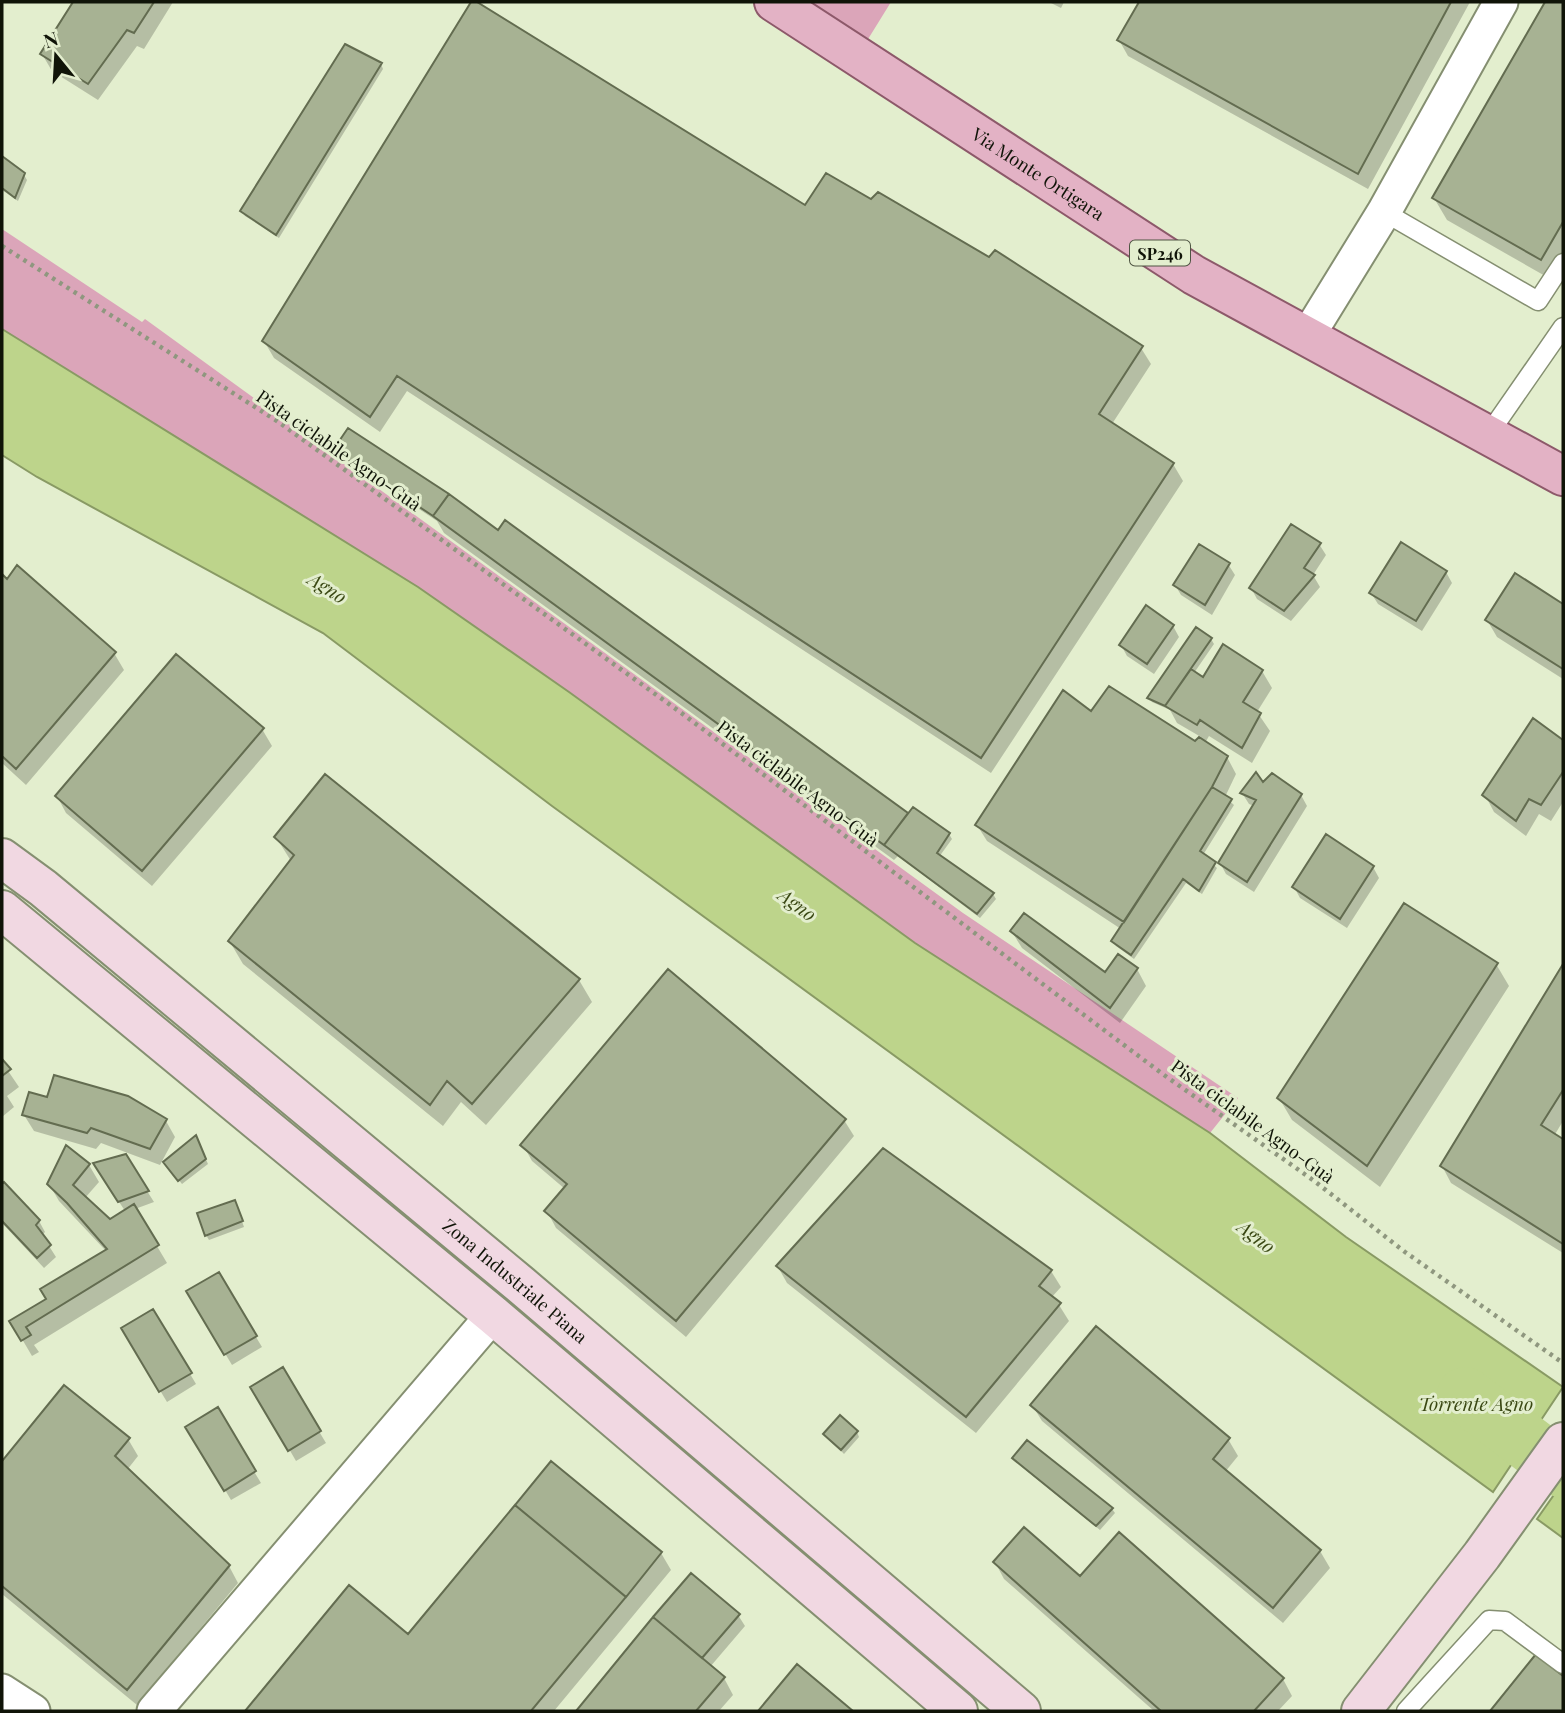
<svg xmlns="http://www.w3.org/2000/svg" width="1565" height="1713" viewBox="0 0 1565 1713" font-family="'Playfair Display',serif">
	<rect width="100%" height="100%" fill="#e3eece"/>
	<!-- green -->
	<path fill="#dba5b9" d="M792,2H891L865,44Z
		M2,229L142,322L145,319L963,913L1238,1098L1210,1133L915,943L569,692L418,587L2,329Z"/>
	<!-- water -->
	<path fill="#bdd48b" stroke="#899a64" stroke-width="2" d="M2,329L418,587L569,692L915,943L1210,1133L1346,1237L1563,1387L1493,1492L552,806L323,633L37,477L2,455Z
		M1563,1482V1538L1537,1519Z"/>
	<!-- shadow -->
	<path fill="#0003" d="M75,2H173L144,49L137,46L98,100L52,71L42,54Z
		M474,2L806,208L1141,348L1151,364L1112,424L1173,464L1183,481L991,773L407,391L380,432L274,358L264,341Z
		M1049,2H1064L1061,8Z
		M1141,2H1470L1368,189L1128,56L1119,40Z
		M1547,2H1563V265L1554,281L1447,220L1434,198Z
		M381,64L383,69L279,238L245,216L242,211Z
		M2,158L24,175L27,180L18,201L2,190Z
		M335,450L499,532L908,817L949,834L952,839L939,857L993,894L996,899L980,918L898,856L894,860L444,533L437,521L338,455Z
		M1319,544L1326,555L1313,575L1320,587L1291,621L1257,599L1251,588Z
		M1228,564L1235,575L1212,615L1181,595L1175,585Z
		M1446,572L1452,583L1422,631L1378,604L1371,593Z
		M1515,575L1563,606V679L1497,637L1487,620Z
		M2,577L114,653L124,670L26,785L2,763Z
		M1173,626L1179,637L1154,674L1127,656L1121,645Z
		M1196,629L1211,639L1214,644L1194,673L1203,680L1262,671L1272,688L1257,712L1270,731L1252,763L1209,736L1205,743L1227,757L1236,774L1225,797L1234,805L1203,855L1217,868L1202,894L1186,883L1134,959L1116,946L1113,941L1121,929L987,841L977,825L1091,713L1195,743L1201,737L1177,723L1170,710L1152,702L1149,698Z
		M1533,721L1563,742V802L1551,821L1539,814L1526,836L1494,812L1485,795Z
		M262,729L272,746L152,886L66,813L57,796Z
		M1263,785L1301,795L1307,806L1254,892L1226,874L1220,863L1254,806L1249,804L1242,793Z
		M276,837L579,980L592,1002L486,1125L461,1102L443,1126L243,964L230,942L291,861Z
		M1373,867L1379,878L1347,928L1300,898L1294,887Z
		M1012,932L1106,974L1137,969L1146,986L1120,1023L1022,948Z
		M1496,964L1509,986L1380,1187L1292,1120L1279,1098Z
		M1563,968V1121L1554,1136L1563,1141V1253L1451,1183L1442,1166Z
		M2,1062L19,1087L7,1096L14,1107L2,1117Z
		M24,1115L166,1121L175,1137L160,1165L101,1143L96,1149L34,1131Z
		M844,1120L854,1136L686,1337L556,1228L547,1211L565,1189L532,1161L523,1145Z
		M198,1142L208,1164L182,1184L168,1167Z
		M125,1156L154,1202L135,1209L167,1263L34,1345L39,1352L32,1356L12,1322L49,1299L106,1251L59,1201L49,1184L89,1165L99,1182L85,1198L110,1221L125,1211L101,1174Z
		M4,1184L39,1221L45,1232L42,1235L56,1257L44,1268L2,1223V1187Z
		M237,1207L244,1227L209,1240L206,1235Z
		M778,1267L1051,1271L1061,1287L1051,1298L1059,1305L1069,1321L976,1433L787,1283Z
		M218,1274L262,1347L232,1365L188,1292Z
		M153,1311L196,1384L167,1402L123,1329Z
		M282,1370L326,1443L296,1461L253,1387Z
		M64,1387L128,1439L138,1456L127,1470L229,1566L238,1583L137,1705L2,1594V1463Z
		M1032,1405L1228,1439L1238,1456L1225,1472L1320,1551L1330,1568L1283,1623L1042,1421Z
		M217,1410L261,1483L231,1500L188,1427Z
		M857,1432L859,1437L844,1454L825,1434Z
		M1014,1458L1112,1509L1115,1513L1100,1530L1017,1463Z
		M551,1463L661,1553L671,1570L554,1711H248L349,1588L408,1636Z
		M995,1562L1080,1579L1283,1679L1292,1696L1278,1711H1154L1004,1579Z
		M738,1615L745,1626L710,1667L724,1678L733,1695L719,1711H578L654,1619Z
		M1536,1657L1563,1678V1711H1492Z"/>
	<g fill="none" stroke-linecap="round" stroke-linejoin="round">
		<!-- river -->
		<path stroke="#bdd48b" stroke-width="56" d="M1465,1395L1563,1470"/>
	</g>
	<!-- building -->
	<path fill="#a7b293" stroke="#636c50" stroke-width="2" d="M73,2H154L134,33L127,30L88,84L40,54Z
		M471,2H477L805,205L826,173L871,199L878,192L989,257L995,250L1143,346L1099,414L1174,463L981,758L397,376L370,417L262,341Z
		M1139,2H1451L1358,174L1117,40Z
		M1545,2H1563V222L1541,260L1432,198Z
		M345,44L382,63L276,235L240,211Z
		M2,156L25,173L15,198L2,188Z
		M348,428L449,494L433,516L333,450Z
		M449,494L498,530L505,520L908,813L884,845L433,516Z
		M1291,524L1321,543L1304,568L1315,575L1284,611L1249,588Z
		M1401,542L1447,571L1416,621L1369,593Z
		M1199,544L1230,563L1205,605L1173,585Z
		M17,565L116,652L16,769L2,756V574L7,579Z
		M1515,573L1563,604V669L1485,620Z
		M1146,605L1174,625L1147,664L1119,645Z
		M1196,627L1212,638L1165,706L1147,698Z
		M1223,644L1263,670L1243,702L1261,713L1242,748L1200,720L1197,725L1165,706L1191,669L1203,677Z
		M176,654L264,728L142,871L55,796Z
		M1109,686L1195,741L1199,737L1228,756L1212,787L1124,922L975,825L1063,690L1091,711Z
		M1533,718L1563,740V772L1541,805L1529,799L1516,821L1482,795Z
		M1256,772L1263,782L1272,773L1302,794L1247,882L1218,863L1256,800L1240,793Z
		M325,774L580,979L472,1104L447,1081L430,1105L228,941L294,855L274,837Z
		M1212,787L1232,799L1200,851L1216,862L1199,891L1183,879L1131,955L1111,941Z
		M913,807L950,833L937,853L994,893L977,914L884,845Z
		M1326,834L1374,866L1340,919L1292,887Z
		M1404,903L1498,963L1367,1166L1277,1098Z
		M1024,913L1105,972L1118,954L1138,968L1110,1008L1010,931Z
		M1563,964V1090L1541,1125L1563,1139V1244L1440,1166Z
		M668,969L846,1119L676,1321L544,1211L567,1184L520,1145Z
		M2,1059L11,1069L2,1076Z
		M54,1075L128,1096L167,1119L150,1149L91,1128L87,1133L22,1115L29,1092L47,1097Z
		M196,1135L206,1159L178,1181L163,1162Z
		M66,1145L90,1164L73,1185L110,1219L134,1204L159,1245L26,1327L31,1335L21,1341L9,1321L46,1299L40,1289L107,1249L67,1203L47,1184Z
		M883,1148L1052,1270L1039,1286L1061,1303L966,1417L776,1266Z
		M126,1154L149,1191L118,1202L93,1163Z
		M4,1182L40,1220L36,1225L51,1245L37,1258L2,1221V1184Z
		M235,1200L243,1221L205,1236L197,1213Z
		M219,1272L257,1336L224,1355L186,1291Z
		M153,1309L192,1373L159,1392L121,1328Z
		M1096,1326L1230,1438L1213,1459L1321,1550L1273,1608L1030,1405Z
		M283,1367L321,1431L288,1451L250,1387Z
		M64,1385L130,1438L115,1456L230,1565L127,1690L2,1586V1461Z
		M218,1407L256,1471L224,1491L185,1427Z
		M840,1415L858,1431L841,1450L823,1434Z
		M1027,1440L1113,1508L1096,1526L1012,1458Z
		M551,1461L662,1552L626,1597L515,1505Z
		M515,1505L626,1597L531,1711H245L349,1585L408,1634Z
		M1024,1527L1080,1576L1119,1532L1284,1678L1254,1711H1161L993,1562Z
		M691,1573L740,1614L702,1658L653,1617Z
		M653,1617L725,1677L696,1711H576Z
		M1536,1654L1563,1676V1711H1490Z
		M797,1664L853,1711H758Z"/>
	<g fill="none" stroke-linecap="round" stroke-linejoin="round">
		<!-- service casing -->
		<g stroke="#858f71" stroke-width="21">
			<path id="service" d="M1384,212L1538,301L1563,263
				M1488,435L1563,327
				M1406,1711L1489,1620L1505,1621L1563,1664"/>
		</g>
		<!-- minor casing -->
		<g stroke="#858f71" stroke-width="37">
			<path id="minor" d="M1307,337L1384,212L1501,2
				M2,1691L33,1711
				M154,1711L493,1315"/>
		</g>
		<!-- secondary casing -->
		<g stroke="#858f71" stroke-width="42">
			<g id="secondary">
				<path id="s1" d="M2,858L43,888L521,1285L1021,1711"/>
				<path d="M2,910L493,1315L958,1711"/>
				<path d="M1361,1711L1482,1555L1563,1442"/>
			</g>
		</g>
		<!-- primary casing -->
		<g stroke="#8d596a" stroke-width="42">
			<g id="primary">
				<path id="s2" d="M774,2L1194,275L1563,476"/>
			</g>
		</g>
		<!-- path -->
		<path stroke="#8f977f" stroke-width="4.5" stroke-dasharray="3.5 5" stroke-linecap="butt" d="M2,246L277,421L680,712L1164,1075L1313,1180L1405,1252L1563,1363"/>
		<!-- service -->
		<use href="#service" stroke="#fff" stroke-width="18"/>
		<!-- minor -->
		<use href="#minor" stroke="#fff" stroke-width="33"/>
		<!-- secondary -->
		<use href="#secondary" stroke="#f1d8e2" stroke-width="38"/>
		<!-- primary -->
		<use href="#primary" stroke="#e3b2c5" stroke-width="38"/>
	</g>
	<g text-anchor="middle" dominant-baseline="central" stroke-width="6" stroke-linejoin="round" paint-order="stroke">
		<!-- shield labels -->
		<rect fill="#e3eece" stroke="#4f5543" stroke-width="2" x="1130" y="240.5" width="60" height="25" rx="5"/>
		<g font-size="16" font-weight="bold" fill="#101408">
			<text x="1160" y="253">SP246</text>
		</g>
		<!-- street labels -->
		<g font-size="18" fill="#101408" stroke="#e3eece">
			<text stroke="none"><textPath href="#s2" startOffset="315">Via Monte Ortigara</textPath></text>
			<text transform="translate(339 450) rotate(35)">Pista ciclabile Agno-Guà</text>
			<text transform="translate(798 783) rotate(37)">Pista ciclabile Agno-Guà</text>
			<text transform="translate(1253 1121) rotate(36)">Pista ciclabile Agno-Guà</text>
			<text stroke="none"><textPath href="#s1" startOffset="665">Zona Industriale Piana</textPath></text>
		</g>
		<!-- water labels -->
		<g font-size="19" font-style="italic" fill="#3b4914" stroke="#e3eece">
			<text transform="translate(328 587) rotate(32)">Agno</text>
			<text transform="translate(798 904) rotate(36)">Agno</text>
			<text transform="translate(1257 1236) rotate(37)">Agno</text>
			<text x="1476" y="1403">Torrente Agno</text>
		</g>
	</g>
	<!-- border -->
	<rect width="1565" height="1713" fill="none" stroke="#101408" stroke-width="7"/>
	<!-- north arrow -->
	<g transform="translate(56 56) rotate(342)" stroke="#e3eece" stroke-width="5" paint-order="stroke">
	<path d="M0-5L12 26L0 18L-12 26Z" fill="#101408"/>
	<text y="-10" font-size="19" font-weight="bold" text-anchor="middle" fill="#101408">N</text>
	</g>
</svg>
